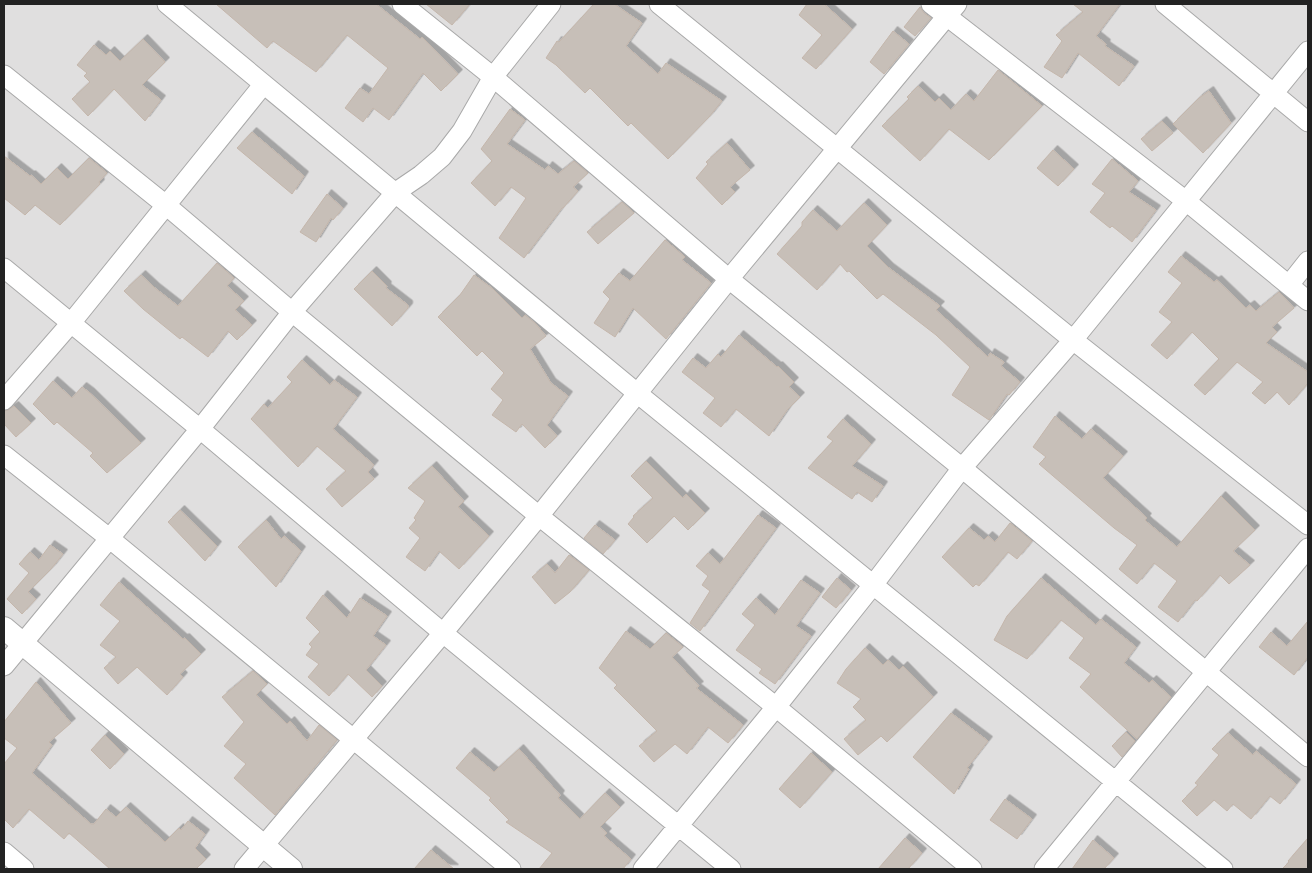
<svg xmlns="http://www.w3.org/2000/svg" width="1312" height="873" viewBox="0 0 1312 873" font-family="Raleway,sans-serif">
	<defs>
		<filter id="shadow"><feDropShadow dx="4.5" dy="-4.5" stdDeviation="0" flood-color="#0004"/></filter>
	</defs>
	<rect width="100%" height="100%" fill="#f2efe9"/>
	<!-- residential -->
	<path fill="#e0dfdf" d="M4,4H1308V869H4Z"/>
	<!-- building -->
	<path fill="#c7bfb8" stroke="#c4b6ab" filter="url(#shadow)" d="M216,4H376L420,39L422,37L458,74L441,91L423,73L389,120L373,108L363,122L345,108L360,88L369,94L388,68L347,35L316,72L273,41L267,48Z
		M426,4H470L452,25Z
		M594,4H614L642,23L626,46L658,74L666,63L722,101L709,117L668,159L631,123L628,126L590,88L585,93L556,65L546,58L557,41L559,42Z
		M807,4H824L852,29L816,69L802,58L822,35L799,15Z
		M1073,4H1120L1096,36L1106,44L1105,46L1134,66L1119,86L1078,53L1062,78L1044,67L1062,41L1056,35L1083,12Z
		M920,7L924,13L931,18L915,36L904,27Z
		M893,31L909,44L884,74L870,62Z
		M143,39L165,62L142,85L161,100L145,121L114,89L88,116L72,99L90,82L84,76L87,73L77,65L94,45L106,55L110,51L120,61Z
		M998,70L1042,106L989,160L949,129L920,161L882,126L909,99L907,97L918,86L935,102L939,98L951,110L966,94L974,101Z
		M1209,91L1231,123L1203,153L1173,124L1199,98Z
		M510,109L525,120L507,144L545,170L548,166L558,174L574,161L588,173L573,187L578,191L563,208H562L524,258L499,238L526,198L511,187L495,206L471,183L492,161L481,149Z
		M1162,121L1173,133L1152,151L1141,139Z
		M252,132L304,176L292,194L237,148Z
		M727,143L750,170L730,187L735,192L722,205L696,178L708,164L706,162Z
		M1053,150L1074,169L1058,186L1037,168Z
		M4,156L30,176L31,175L41,184L57,168L68,179L89,158L107,173L99,182L100,184L60,225L35,205L25,215L4,198Z
		M1112,159L1138,181L1129,192L1156,210L1132,242L1112,226L1110,228L1090,212L1105,193L1092,184Z
		M327,194L343,208L333,220L331,218L316,242L300,232Z
		M622,202L634,213L598,244L587,232Z
		M864,203L887,225L867,246L889,268L940,306L936,310L988,357L990,353L1004,362L1001,366L1020,382L1009,395L1007,394L989,420L952,395L970,367L936,335L883,294L877,299L849,271L847,272L840,264L817,290L777,254L802,226V222L813,210L837,231Z
		M665,240L685,257L682,260L711,283L666,339L633,308L615,337L594,323L610,299L603,292L619,273L630,281Z
		M1181,256L1214,282L1217,280L1246,308L1250,305L1256,311L1279,292L1294,308L1272,327L1277,332L1266,343L1308,372V383L1289,405L1277,392L1265,404L1252,393L1263,382L1237,362L1205,395L1194,385L1219,359L1192,332L1167,359L1151,345L1172,322L1159,312L1182,283L1168,272Z
		M217,263L234,278L227,286L244,301L235,310L252,325L237,340L228,331L208,357L182,337L180,339L143,309L124,291L141,275L155,288L178,306Z
		M372,271L387,286L386,288L408,305V308L392,326L354,289Z
		M474,275L493,289L522,318L525,315L535,323L546,336L530,349L551,383L568,396L547,425L557,436L545,448L522,424L516,432L492,415L503,400L491,389L504,373L482,351L477,356L438,317L460,295Z
		M739,335L777,367L778,366L794,382L789,387L800,397L787,410L769,436L736,409L721,427L703,413L715,398L682,372L693,358L706,368L718,354L721,357Z
		M302,360L330,385L334,380L357,397L333,429L374,465L368,472L374,479L342,507L326,489L346,471L317,446L298,467L251,419L264,404L268,408L292,382L287,377Z
		M53,381L72,398L82,387L90,393L141,443L107,473L90,456L93,453L57,422L54,425L33,404Z
		M14,406L31,423L16,437L4,424V411L8,410Z
		M1055,416L1082,439L1091,429L1123,456L1103,478L1147,518L1145,520L1148,523L1177,547L1221,496L1255,530L1233,551L1250,565L1229,584L1220,575L1197,601L1195,600L1178,622L1158,607L1177,581L1154,563L1137,584L1119,569L1137,545L1114,528L1039,464L1046,457L1033,447Z
		M843,419L871,444L852,466L883,486L872,502L857,492L852,499L808,468L833,441L827,437Z
		M646,461L683,498L686,494L705,513L688,530L674,516L647,543L628,524L634,517L633,516L653,498L631,476Z
		M432,466L464,501L458,507L489,536L459,569L439,551L425,571L406,557L420,538L409,528L416,520L414,518L425,501L408,488Z
		M180,510L217,546L205,561L168,522Z
		M758,515L776,528L700,631L690,623L710,591L702,585L708,576L696,566L708,553L720,564Z
		M266,520L281,539L284,536L301,551L276,587L238,547Z
		M1010,523L1032,541L1017,559L1008,552L979,586L976,584L973,587L942,557L969,528L984,540L988,536L995,542Z
		M595,525L615,540L603,554L584,538Z
		M50,545L63,554L51,569L28,592L36,599L22,614L7,599L29,573L19,564L30,552L39,560Z
		M569,555L589,570L570,592L555,604L532,577L547,564L555,573Z
		M837,578L851,590L836,608L822,597Z
		M1041,578L1096,625L1101,619L1136,647L1124,663L1149,683L1152,680L1171,697L1137,739L1080,687L1091,674L1069,658L1084,638L1061,620L1027,659L994,640L1007,616Z
		M801,580L820,593L796,626L811,636L775,684L759,673L762,669L736,650L755,625L742,614L756,598L775,615Z
		M119,582L183,639L185,638L201,654L180,674L183,677L167,695L137,667L118,684L104,668L116,657L100,645L120,621L100,605Z
		M323,595L347,618L360,598L387,616L373,636L386,645L366,670L382,686L372,697L348,674L329,696L308,677L319,664L306,655L312,647L309,644L320,632L306,618Z
		M1308,621V657L1294,675L1259,647L1271,632L1287,646Z
		M626,631L650,649L666,633L683,647L672,657L699,686L696,688L743,725L728,743L708,727L687,754L675,744L654,762L639,746L657,731L614,688L617,685L599,668Z
		M865,648L883,665L888,660L899,670L903,666L933,697L887,742L881,736L858,755L844,739L866,720L853,707L861,699L837,683L846,669Z
		M253,671L267,684L256,695L287,724L290,721L307,741L319,725L337,740L275,815L234,778L246,764L224,746L244,722L222,697Z
		M36,682L71,723L49,742L52,745L32,773L91,824H94L106,809L116,817L126,807L165,842L179,828L181,830L188,821L205,834L195,848L206,859L196,869H110L69,833L64,839L29,809L13,828L4,819V764L17,748L4,738V722Z
		M951,713L988,741L967,768L969,769L954,794L913,757Z
		M1126,732L1135,741L1122,757L1112,746Z
		M1228,733L1253,755L1256,751L1296,784L1280,804L1270,796L1251,819L1233,804L1227,811L1214,800L1197,816L1182,801L1198,785L1195,783L1219,755L1212,749Z
		M105,735L124,754L110,769L91,750Z
		M519,749L560,795L558,798L580,819L605,793L620,807L600,827L607,833L604,836L631,859L623,869H539L552,853L506,822L509,820L489,800L491,798L456,768L470,752L494,772Z
		M811,753L832,772L800,808L779,789Z
		M1005,799L1032,819L1017,839L990,820Z
		M905,838L922,853L908,869H878Z
		M1308,838V869H1282L1289,862L1288,861Z
		M1093,840L1114,858L1104,869H1072Z
		M431,850L454,869H414Z"/>
	<g fill="none" stroke-linecap="round" stroke-linejoin="round">
		<!-- minor casing -->
		<g stroke="#a9a9a9" stroke-width="21">
			<path id="minor" d="M167,4L637,393L1223,869
				M402,4L493,77L729,279L962,468L1308,757
				M659,4L1073,340L1308,525
				M931,4L1186,201L1308,301
				M1165,4L1308,122
				M4,75L167,206L292,312L539,516L776,707L972,869
				M4,268L200,429L443,633L731,869
				M1289,285L1308,261
				M4,400L71,323L263,85
				M4,455L109,538L511,869
				M4,666L200,429L292,312L396,192L421,175L442,157L462,131L493,77L551,4
				M4,852L24,869
				M244,869L443,633L539,516L729,279L957,4
				M643,869L776,707L873,585L962,468L1073,340L1308,51
				M1044,869L1308,548"/>
		</g>
		<!-- tertiary casing -->
		<g stroke="#a9a9a9" stroke-width="24">
			<path id="tertiary" d="M4,628L291,869"/>
		</g>
		<!-- minor -->
		<use href="#minor" stroke="#fff" stroke-width="19"/>
		<!-- tertiary -->
		<use href="#tertiary" stroke="#fff" stroke-width="22"/>
	</g>
	<!-- border -->
	<rect width="1312" height="873" fill="none" stroke="#222222" stroke-width="10"/>
</svg>
